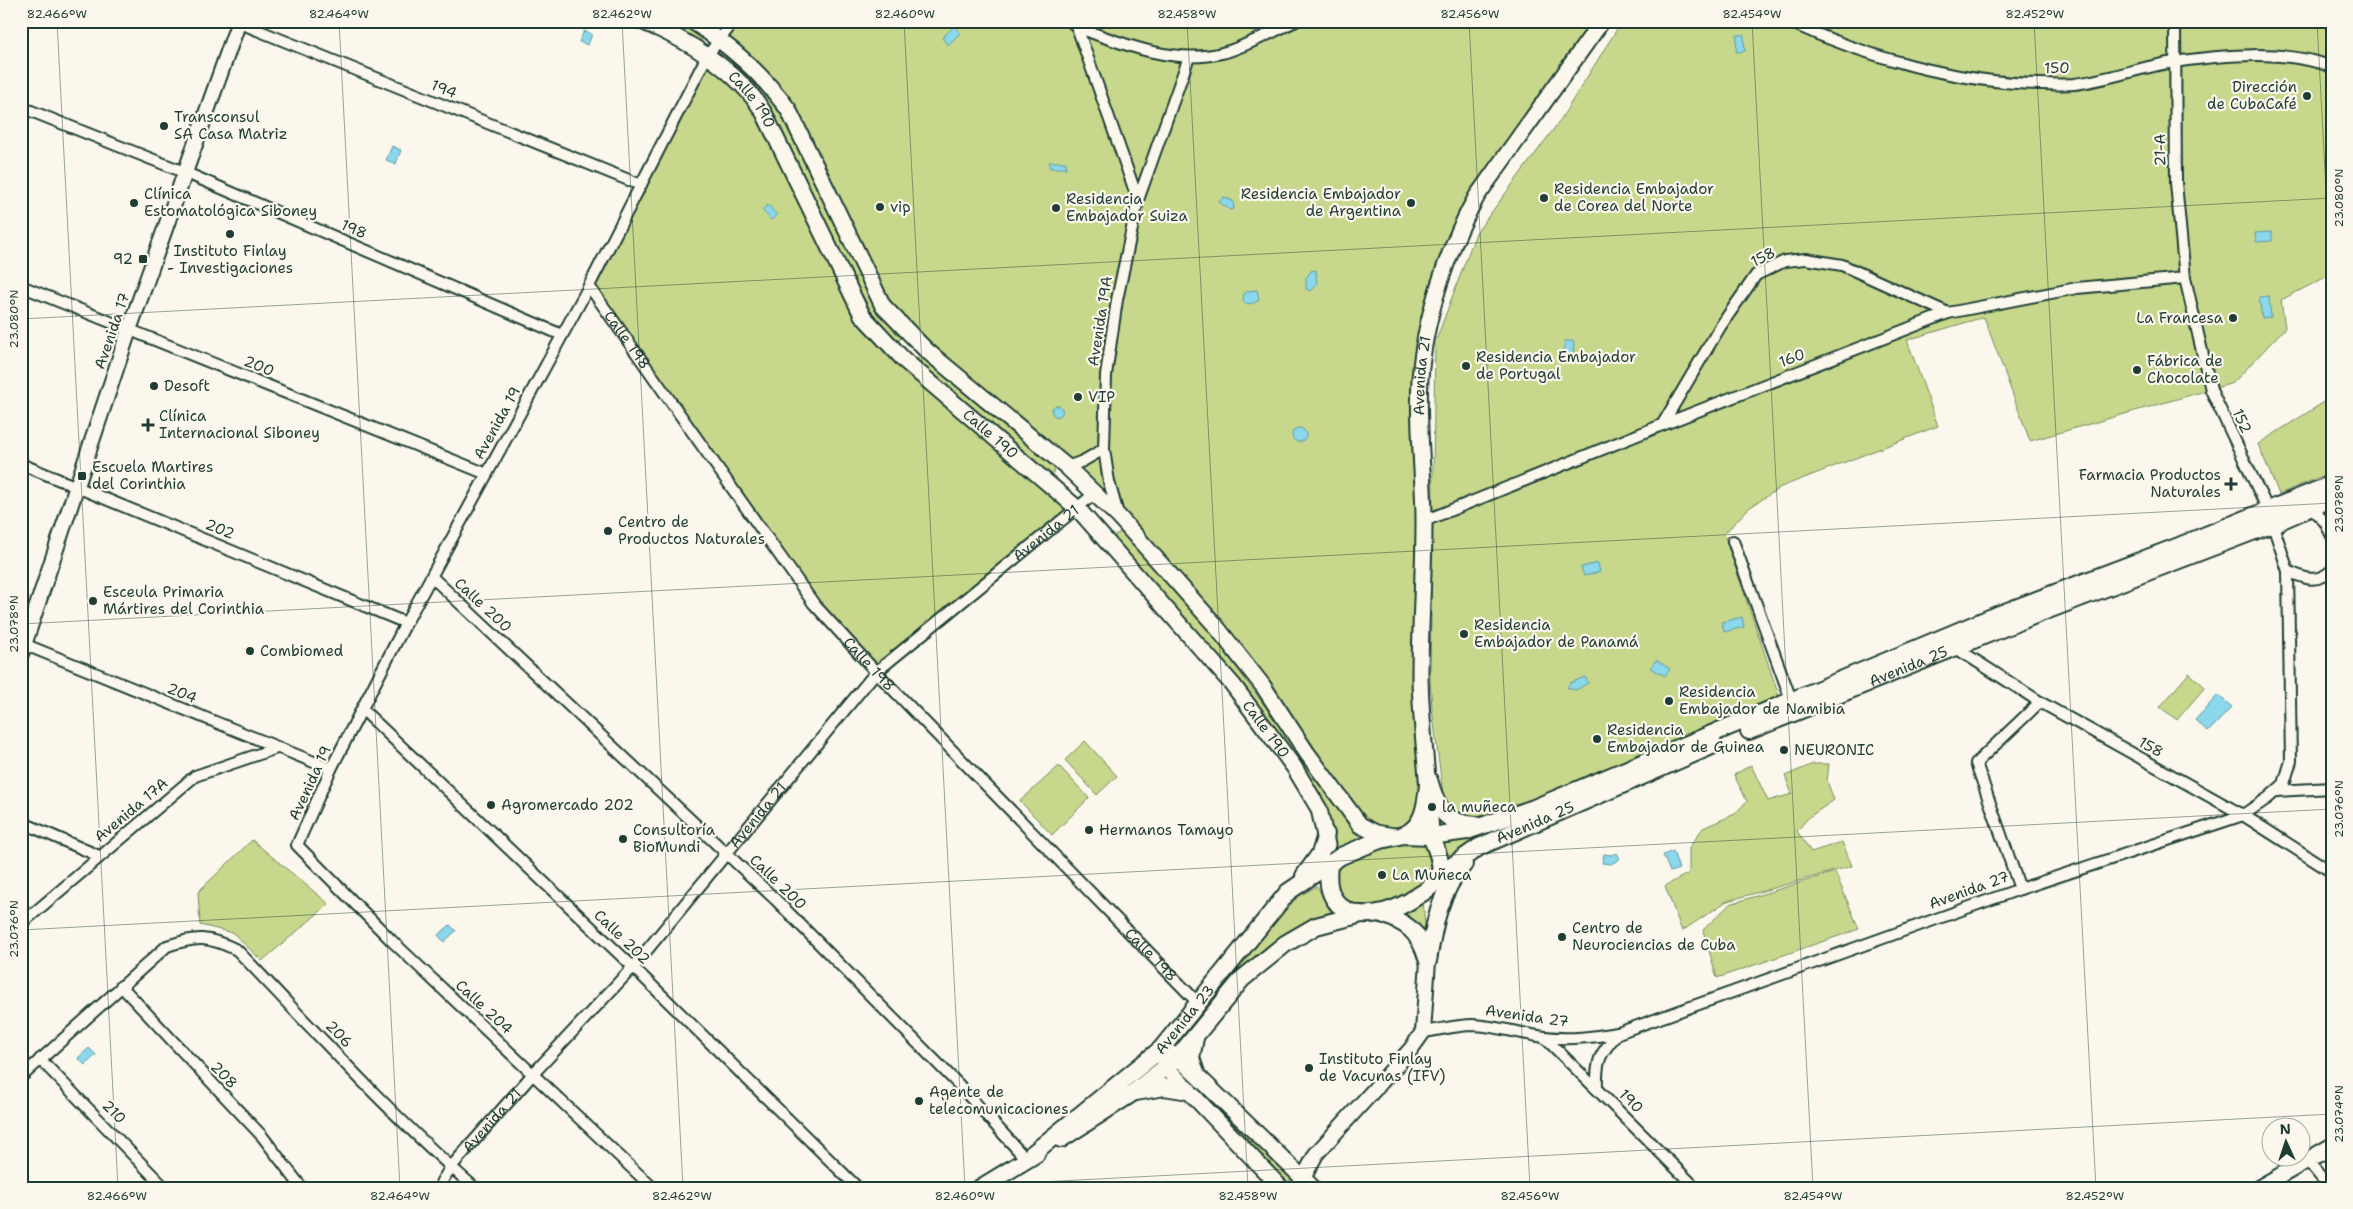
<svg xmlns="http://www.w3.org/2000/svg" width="2353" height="1209" viewBox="0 0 2353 1209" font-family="'Shantell Sans',sans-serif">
	<rect width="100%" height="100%" fill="#fbf7ec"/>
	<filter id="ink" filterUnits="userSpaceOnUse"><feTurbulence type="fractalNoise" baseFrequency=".02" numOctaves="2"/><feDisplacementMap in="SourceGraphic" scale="10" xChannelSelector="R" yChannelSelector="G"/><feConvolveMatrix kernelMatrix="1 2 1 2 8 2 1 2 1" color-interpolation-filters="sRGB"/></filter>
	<g filter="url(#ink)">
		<!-- green -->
		<path fill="#c7d88c" stroke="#738a60" d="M658,21C673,21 696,22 702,39L701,41H697Z
			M692,21H1602L1462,222L1422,359L1429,780L1411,832L1360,825L1263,685L1119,517L883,306L788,109Z
			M1622,21H2332V274L2281,300L2285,328L2233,383L2030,441L1984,317L1907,340L1938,426L1781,487L1749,508L1724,534L1779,696L1511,811C1486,820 1463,827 1444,802L1432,708L1430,678L1435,343L1476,233L1559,122Z
			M707,56L739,81L862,315L1078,509L876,672L814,604L589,286Z
			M734,62H739L773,97L793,133L877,305L902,336L899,341H896L873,314L854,280L785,137L766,104L753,85L732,68Z
			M924,355L1055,468L1054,472L1050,475L1046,474L918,362L917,359Z
			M2332,397V472L2279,494L2258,444Z
			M1123,531L1199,617L1321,782L1349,825L1358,836L1366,841L1336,853L1326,807L1297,762L1115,541V535Z
			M2189,673L2205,687L2177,720L2160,707Z
			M1085,741L1117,776L1097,795L1065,760Z
			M1813,764H1829L1827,781L1834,800L1809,817L1797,831L1811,852L1842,842L1852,866L1727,901L1682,931L1665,886L1689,873V848L1703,828L1735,814L1747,801L1734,775L1751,765L1768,801L1792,794L1785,776Z
			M1059,766L1089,798L1052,835L1020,801Z
			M1510,826L1448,862L1445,845L1441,839L1486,833Z
			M252,840L329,904L262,961L233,933L200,925L198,892Z
			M1407,840L1419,842L1428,846C1430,852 1435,862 1434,868C1433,876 1425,884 1419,889C1412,894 1376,910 1369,910C1343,909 1329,889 1339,866L1383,845Z
			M1835,872L1859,929L1717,978L1703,930L1730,904Z
			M1317,886L1332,914L1317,920L1181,1045L1177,1043L1176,1039L1285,909L1299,896Z
			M1423,899L1426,939L1399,914Z
			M1182,1067L1291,1176L1290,1181L1283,1184L1177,1072Z"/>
		<!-- water -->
		<path fill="#8bd7eb" stroke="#6099a2" d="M954,26L960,33L948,45L942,38Z
			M584,31L592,34L588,45L579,42Z
			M1737,35H1744L1745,51L1736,52Z
			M392,146L401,150L396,164L386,160Z
			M1049,162H1066V168H1050Z
			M1224,197L1233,201L1234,209L1230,210L1219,202Z
			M768,205L777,215L771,220L762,210Z
			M2272,232V241L2256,242L2255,233Z
			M1316,270L1317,285L1311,291L1306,289V278L1311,271Z
			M1257,290L1259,300L1254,303L1245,304L1243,301L1244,294L1248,291Z
			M2269,296L2271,317L2262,318L2259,297Z
			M1565,341H1574L1573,359H1564Z
			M1051.5 411a5.5 5.5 0 1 1 11 0a5.5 5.5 0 1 1-11 0Z
			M1292 435a7 7 0 1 1 14 0a7 7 0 1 1-14 0Z
			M1598,563L1600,572L1584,576L1581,567Z
			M1742,617L1744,627L1724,632L1722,622Z
			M1656,660L1670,669L1665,676L1650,668Z
			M1585,677L1588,683L1576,690L1567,688L1570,683Z
			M2218,695L2232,707L2208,732L2195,720Z
			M1673,851L1679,869L1670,872L1663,855Z
			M1617,853L1620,859L1611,864L1602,863L1604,854L1611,855Z
			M450,925L456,931L444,942L438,935Z
			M89,1048L96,1055L85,1065L78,1058Z"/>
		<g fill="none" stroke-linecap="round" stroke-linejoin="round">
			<!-- minor casing -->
			<g stroke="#1f3d34" stroke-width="14">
				<g id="minor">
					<path d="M235,21L641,185"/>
					<path d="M1070,21L1077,27C1122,44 1174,65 1222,53C1246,47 1273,31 1296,21"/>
					<path d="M1787,21C1864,56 1956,83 2040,84C2051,84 2063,85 2074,84C2108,80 2140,67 2174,62C2223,55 2285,49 2332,67"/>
					<path d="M1077,27L1138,200"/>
					<path d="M21,107L184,172L562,335"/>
					<path d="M21,286L487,474"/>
					<path id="s1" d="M589,286L814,604L876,672L1198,1003"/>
					<path d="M1662,425L1720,327L1756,275L1785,261L1806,259L1842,265L1948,313"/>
					<path d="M21,464L406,623"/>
					<path d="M1067,467L1083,461L1104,449"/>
					<path d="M2311,508L2325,522L2332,536"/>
					<path d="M1118,514L1109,482L1104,449L1106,375L1117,300L1138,200L1189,57"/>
					<path d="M1424,521L1662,425L1948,313L2077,288L2185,278"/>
					<path d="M1733,541L1792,702"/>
					<path d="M2288,571C2305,579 2317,584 2332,570"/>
					<path d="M432,577L776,900L959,1085L1026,1159"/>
					<path d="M21,643L331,769"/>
					<path d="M1956,648L2040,702L2243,815L2332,872"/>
					<path d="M363,710L633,967L858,1188"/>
					<path d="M2277,791L2332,788"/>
					<path d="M21,822L99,856"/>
					<path d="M2020,889L1976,763L2040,702"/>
					<path d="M21,924L195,776L277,748"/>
					<path d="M121,986L262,1136L302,1188"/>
					<path d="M1423,1032C1439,1030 1457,1025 1473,1025C1498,1026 1520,1034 1545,1037C1570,1040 1593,1037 1618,1033L2020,889L2243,815L2268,798L2284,784L2291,761L2288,571L2268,510L2211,390L2185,278L2176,183L2175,21"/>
					<path d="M1544,1037L1696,1188"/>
					<path d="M40,1059L165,1188"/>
					<path d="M21,1077L167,946C197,936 208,936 237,950C314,1030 390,1115 475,1188"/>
					<path d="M1597,1089C1596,1060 1599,1055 1618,1033"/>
					<path d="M2307,1160L2330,1188"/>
					<path id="s2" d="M440,1188L442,1181L451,1167L533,1074L633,967L876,672L1094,494"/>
					<path d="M653,1188L391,940L297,845L331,769L406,623L589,286L707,56L734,21"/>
				</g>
			</g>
			<!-- tertiary casing -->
			<g stroke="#1f3d34" stroke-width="18">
				<path id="tertiary" d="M21,654L129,330L239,21
					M1298,1188L1316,1154L1411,1049L1423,1032L1428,961"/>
			</g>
			<!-- secondary casing -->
			<g stroke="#1f3d34" stroke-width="19">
				<g id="secondary">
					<path id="s3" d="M641,21C688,40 738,70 764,113L862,315L904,360L1078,509L1233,685L1294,767L1319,809L1327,845"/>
					<path d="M692,21C732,47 759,71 788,109L883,306L926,350L1067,467L1119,517L1215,625L1263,686L1307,753L1360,825L1376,833L1394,836"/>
					<path id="s4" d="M1431,836C1429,783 1421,730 1420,677C1420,626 1424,574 1424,522C1424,475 1417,426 1420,379C1424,320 1448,247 1477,196L1602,21"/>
					<path d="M1161,1049L1178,1057L1313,1188"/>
					<path d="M1163,1055L1166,1067L1281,1188"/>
					<path d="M2259,1188L2332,1146"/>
				</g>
			</g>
			<!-- primary casing -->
			<g stroke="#1f3d34" stroke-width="20">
				<g id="primary">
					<path id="s5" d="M1749,731L2035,615L2273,524L2332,498"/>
					<path d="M1429,780C1437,808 1444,824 1476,825"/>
					<path d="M1403,835C1424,828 1426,804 1428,785"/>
					<path d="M1329,865C1321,925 1379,923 1416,897C1425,892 1434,886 1439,876C1444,864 1435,847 1431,836"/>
					<path id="s6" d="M1439,875L1479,847L1714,745"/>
					<path d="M1304,876L1320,854L1326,834"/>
					<path d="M1379,913C1406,922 1419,931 1427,958"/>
					<path d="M1428,961C1434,925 1439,893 1464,864"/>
					<path d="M1195,1038L1191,1058L1196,1073"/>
					<path d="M1136,1092L1164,1087L1189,1091"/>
					<path d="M1061,1139L1134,1092L1178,1057L1242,979L1285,944L1316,926L1358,915"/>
					<path id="s7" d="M1026,1159L1161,1049L1288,892L1341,856L1377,841L1403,835L1431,836L1467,831L1534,808L1997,615L2179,546L2332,484"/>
					<path d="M980,1188L1036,1154"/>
				</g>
			</g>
			<!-- minor -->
			<use href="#minor" stroke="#fbf7ec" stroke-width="10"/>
			<!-- tertiary -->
			<use href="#tertiary" stroke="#fbf7ec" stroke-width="14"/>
			<!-- secondary -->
			<use href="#secondary" stroke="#fbf7ec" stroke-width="15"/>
			<!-- primary -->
			<use href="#primary" stroke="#fbf7ec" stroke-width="16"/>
		</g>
	</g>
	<!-- ticks -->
	<path fill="none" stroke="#1f3d34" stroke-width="1" stroke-opacity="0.45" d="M57,21L118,1188M339,21L400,1188M622,21L683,1188M904,21L965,1188M1187,21L1248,1188M1469,21L1530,1188M1752,21L1813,1188M2034,21L2096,1188M2317,21L2332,303M21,319L2332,198M21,624L2332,503M21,930L2332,809M927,1188L2332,1114"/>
	<!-- markers -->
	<g fill="#1f3d34" stroke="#fbf7ec" stroke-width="2">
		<circle cx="2307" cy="96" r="5"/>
		<circle cx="164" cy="126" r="5"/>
		<circle cx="1544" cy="198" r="5"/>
		<circle cx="134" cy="203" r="5"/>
		<circle cx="1411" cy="203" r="5"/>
		<circle cx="880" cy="207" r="5"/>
		<circle cx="1056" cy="208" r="5"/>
		<circle cx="230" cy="234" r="5"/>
		<rect x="138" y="254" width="10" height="10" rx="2.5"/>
		<circle cx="2233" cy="318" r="5"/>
		<circle cx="1466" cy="366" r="5"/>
		<circle cx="2137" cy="370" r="5"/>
		<circle cx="154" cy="386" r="5"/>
		<circle cx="1078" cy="397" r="5"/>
		<path d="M145.5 417.5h5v5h5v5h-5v5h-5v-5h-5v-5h5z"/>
		<rect x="77" y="471" width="10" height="10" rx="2.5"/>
		<path d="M2228.5 476.5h5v5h5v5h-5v5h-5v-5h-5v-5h5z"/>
		<circle cx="608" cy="531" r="5"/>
		<circle cx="93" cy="601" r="5"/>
		<circle cx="1464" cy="634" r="5"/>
		<circle cx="250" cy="651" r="5"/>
		<circle cx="1669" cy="701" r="5"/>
		<circle cx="1597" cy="739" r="5"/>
		<circle cx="1784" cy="750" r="5"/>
		<circle cx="491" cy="805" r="5"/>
		<circle cx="1432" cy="807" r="5"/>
		<circle cx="1089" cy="830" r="5"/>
		<circle cx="623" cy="839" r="5"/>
		<circle cx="1382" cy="875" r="5"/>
		<circle cx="1562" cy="937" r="5"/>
		<circle cx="1309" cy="1068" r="5"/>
		<circle cx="919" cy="1101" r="5"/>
	</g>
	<g text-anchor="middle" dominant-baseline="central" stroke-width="4.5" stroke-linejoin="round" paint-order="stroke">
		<!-- street labels -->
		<g font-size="15" fill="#1f3d34" stroke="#fbf7ec">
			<text transform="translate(2057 68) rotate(-1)">150</text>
			<text transform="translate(444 89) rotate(22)">194</text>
			<text stroke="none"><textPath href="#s3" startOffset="138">Calle 190</textPath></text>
			<text transform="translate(2160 150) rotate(-91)">21-A</text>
			<text transform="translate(354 229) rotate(23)">198</text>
			<text transform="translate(1763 257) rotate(-28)">158</text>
			<text transform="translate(1100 321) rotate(-81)">Avenida 19A</text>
			<text transform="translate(112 331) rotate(-71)">Avenida 17</text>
			<text stroke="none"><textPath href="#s1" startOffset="66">Calle 198</textPath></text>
			<text transform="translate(1792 358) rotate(-21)">160</text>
			<text transform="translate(259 366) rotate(22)">200</text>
			<text stroke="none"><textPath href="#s4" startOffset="461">Avenida 21</textPath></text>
			<text transform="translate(2242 421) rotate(65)">152</text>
			<text transform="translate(497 423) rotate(-61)">Avenida 19</text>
			<text stroke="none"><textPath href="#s3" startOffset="556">Calle 190</textPath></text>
			<text transform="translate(220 529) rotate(22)">202</text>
			<text stroke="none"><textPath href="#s2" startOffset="896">Avenida 21</textPath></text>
			<text transform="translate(483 605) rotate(43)">Calle 200</text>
			<text stroke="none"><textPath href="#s1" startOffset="471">Calle 198</textPath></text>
			<text stroke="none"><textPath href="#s5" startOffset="172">Avenida 25</textPath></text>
			<text transform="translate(182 693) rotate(22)">204</text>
			<text stroke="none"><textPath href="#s3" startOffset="961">Calle 190</textPath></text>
			<text transform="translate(2151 747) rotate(29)">158</text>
			<text transform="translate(310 783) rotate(-65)">Avenida 19</text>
			<text transform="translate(131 810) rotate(-40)">Avenida 17A</text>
			<text stroke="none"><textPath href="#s2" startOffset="491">Avenida 21</textPath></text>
			<text stroke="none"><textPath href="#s6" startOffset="110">Avenida 25</textPath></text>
			<text transform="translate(778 882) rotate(44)">Calle 200</text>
			<text transform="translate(1969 890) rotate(-20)">Avenida 27</text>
			<text transform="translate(622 937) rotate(44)">Calle 202</text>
			<text stroke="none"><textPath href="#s1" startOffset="876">Calle 198</textPath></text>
			<text transform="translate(484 1007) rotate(43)">Calle 204</text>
			<text transform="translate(1527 1016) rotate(8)">Avenida 27</text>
			<text stroke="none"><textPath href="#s7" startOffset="212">Avenida 23</textPath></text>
			<text transform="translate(339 1034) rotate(46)">206</text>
			<text transform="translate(224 1075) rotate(46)">208</text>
			<text transform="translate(1631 1101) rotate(45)">190</text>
			<text transform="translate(114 1112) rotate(45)">210</text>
			<text stroke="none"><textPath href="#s2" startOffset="86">Avenida 21</textPath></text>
		</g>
		<!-- poi labels -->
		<g font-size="15" fill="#1f3d34" stroke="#fbf7ec" text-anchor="start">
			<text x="2297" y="87" text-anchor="end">Dirección<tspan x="2297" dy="17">de CubaCafé</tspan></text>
			<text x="174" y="117">Transconsul<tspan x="174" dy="17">SA Casa Matriz</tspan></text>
			<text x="1554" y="189">Residencia Embajador<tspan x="1554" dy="17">de Corea del Norte</tspan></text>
			<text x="144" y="194">Clínica<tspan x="144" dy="17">Estomatológica Siboney</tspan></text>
			<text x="1401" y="194" text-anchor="end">Residencia Embajador<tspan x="1401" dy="17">de Argentina</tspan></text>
			<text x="1066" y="199">Residencia<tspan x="1066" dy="17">Embajador Suiza</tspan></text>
			<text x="890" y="207">vip</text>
			<text x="230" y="251" text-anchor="middle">Instituto Finlay<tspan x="230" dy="17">- Investigaciones</tspan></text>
			<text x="133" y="259" text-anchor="end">92</text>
			<text x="2223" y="318" text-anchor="end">La Francesa</text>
			<text x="1476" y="357">Residencia Embajador<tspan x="1476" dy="17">de Portugal</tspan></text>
			<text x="2147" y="361">Fábrica de<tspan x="2147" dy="17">Chocolate</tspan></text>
			<text x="164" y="386">Desoft</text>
			<text x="1088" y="397">VIP</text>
			<text x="159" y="416">Clínica<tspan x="159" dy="17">Internacional Siboney</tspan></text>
			<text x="92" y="467">Escuela Martires<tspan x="92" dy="17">del Corinthia</tspan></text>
			<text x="2221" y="475" text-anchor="end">Farmacia Productos<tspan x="2221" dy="17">Naturales</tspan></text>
			<text x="618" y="522">Centro de<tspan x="618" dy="17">Productos Naturales</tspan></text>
			<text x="103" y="592">Esceula Primaria<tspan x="103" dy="17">Mártires del Corinthia</tspan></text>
			<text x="1474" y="625">Residencia<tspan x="1474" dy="17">Embajador de Panamá</tspan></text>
			<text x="260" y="651">Combiomed</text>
			<text x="1679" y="692">Residencia<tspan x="1679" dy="17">Embajador de Namibia</tspan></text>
			<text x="1607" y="730">Residencia<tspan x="1607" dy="17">Embajador de Guinea</tspan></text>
			<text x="1794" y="750">NEURONIC</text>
			<text x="501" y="805">Agromercado 202</text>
			<text x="1442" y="807">la muñeca</text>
			<text x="633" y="830">Consultoría<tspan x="633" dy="17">BioMundi</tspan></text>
			<text x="1099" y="830">Hermanos Tamayo</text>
			<text x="1392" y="875">La Muñeca</text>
			<text x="1572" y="928">Centro de<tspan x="1572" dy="17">Neurociencias de Cuba</tspan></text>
			<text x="1319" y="1059">Instituto Finlay<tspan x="1319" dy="17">de Vacunas (IFV)</tspan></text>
			<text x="929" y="1092">Agente de<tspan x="929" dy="17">telecomunicaciones</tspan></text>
		</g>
	</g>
	<!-- margin -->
	<rect width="2353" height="1209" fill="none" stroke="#fbf7ec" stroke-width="55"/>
	<!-- north arrow -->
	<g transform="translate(2286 1142) rotate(357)"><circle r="24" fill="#fbf7ec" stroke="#a3ada2"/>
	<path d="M0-4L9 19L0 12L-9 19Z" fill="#1f3d34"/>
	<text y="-8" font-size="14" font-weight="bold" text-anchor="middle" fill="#1f3d34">N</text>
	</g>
	<rect x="28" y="28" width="2298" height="1154" fill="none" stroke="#1f3d34" stroke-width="2"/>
	<g font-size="12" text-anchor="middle" fill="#1f3d34">
		<text x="57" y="18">82.466°W</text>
		<text x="339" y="18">82.464°W</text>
		<text x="622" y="18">82.462°W</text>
		<text x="905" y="18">82.460°W</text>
		<text x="1187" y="18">82.458°W</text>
		<text x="1470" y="18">82.456°W</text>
		<text x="1752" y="18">82.454°W</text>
		<text x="2035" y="18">82.452°W</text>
		<text transform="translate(2339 198) rotate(-90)" y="4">23.080°N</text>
		<text transform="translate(14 319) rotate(-90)" y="4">23.080°N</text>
		<text transform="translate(2339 504) rotate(-90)" y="4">23.078°N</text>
		<text transform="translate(14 624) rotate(-90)" y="4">23.078°N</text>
		<text transform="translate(2339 809) rotate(-90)" y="4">23.076°N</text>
		<text transform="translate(14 929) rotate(-90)" y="4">23.076°N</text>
		<text transform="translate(2339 1114) rotate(-90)" y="4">23.074°N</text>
		<text x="117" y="1200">82.466°W</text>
		<text x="400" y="1200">82.464°W</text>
		<text x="682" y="1200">82.462°W</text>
		<text x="965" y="1200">82.460°W</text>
		<text x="1248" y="1200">82.458°W</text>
		<text x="1530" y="1200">82.456°W</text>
		<text x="1813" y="1200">82.454°W</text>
		<text x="2095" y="1200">82.452°W</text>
	</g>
</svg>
